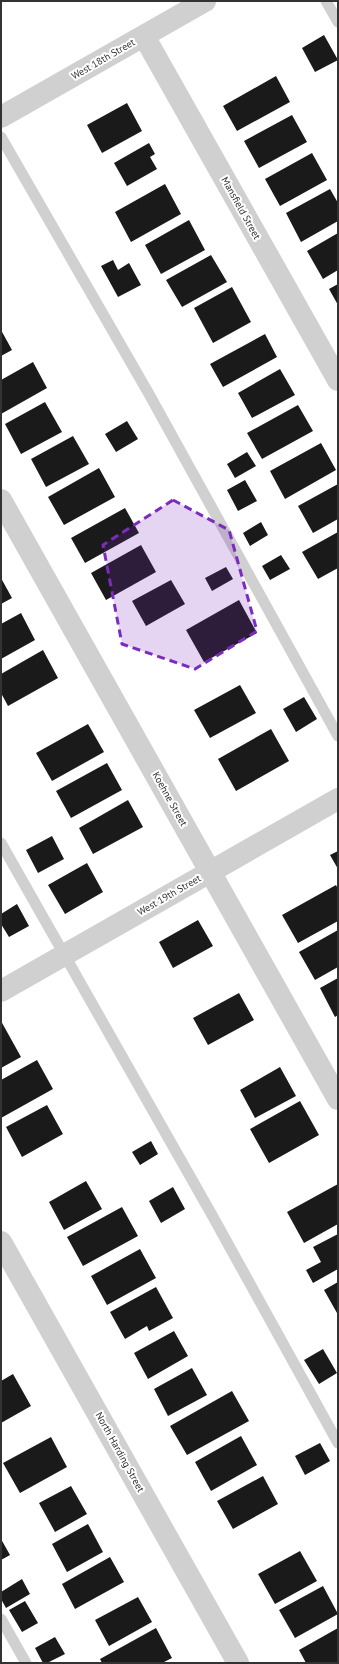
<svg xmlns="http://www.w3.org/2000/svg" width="339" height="1664" viewBox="0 0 339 1664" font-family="'PT Sans',sans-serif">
	<rect width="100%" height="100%" fill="#fff"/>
	<!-- building -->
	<path fill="#1a1a1a" d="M324,35L338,60L315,72L302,48Z
		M276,76L290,102L237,131L223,106Z
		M127,103L142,131L102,153L87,125Z
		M292,115L307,142L259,168L244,141Z
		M149,143L155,154L150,157L157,169L127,186L114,163Z
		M312,153L327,180L280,206L265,179Z
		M165,184L181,214L131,242L115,212Z
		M330,189L338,203V221L301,242L286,213Z
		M189,220L205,250L161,274L145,245Z
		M338,233V270L323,279L307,251Z
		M211,255L227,282L182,307L166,280Z
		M113,260L118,270L129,263L141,285L118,297L101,266Z
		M338,284V305L329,289Z
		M232,287L251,322L213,343L194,308Z
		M1,330L12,350L1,356Z
		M265,334L277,357L223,387L210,364Z
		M33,362L47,388L1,414V380Z
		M280,369L295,395L252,418L238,393Z
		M45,402L62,432L21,454L5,424Z
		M298,405L313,431L262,459L247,433Z
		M127,421L138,439L116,452L105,434Z
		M73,436L89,464L46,487L31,459Z
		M321,443L336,470L285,499L270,471Z
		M247,452L256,466L235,478L227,464Z
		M99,468L115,497L64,525L48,497Z
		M245,480L257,501L238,511L227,490Z
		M338,484V519L313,533L298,506Z
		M125,508L139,533L85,563L71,538Z
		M261,522L268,535L250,546L243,533Z
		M338,532V568L318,579L302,552Z
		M141,545L156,572L106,600L91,573Z
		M281,555L290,569L270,580L262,566Z
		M226,567L233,579L212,591L205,578Z
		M1,578L12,598L1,604Z
		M171,580L185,604L146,626L132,601Z
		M239,600L257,633L204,662L186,630Z
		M21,613L35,640L1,659V624Z
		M43,650L58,678L8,706L1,693V674Z
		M240,685L256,713L210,738L194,710Z
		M304,697L317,719L296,732L283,709Z
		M88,724L104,752L52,781L36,753Z
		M271,729L289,761L236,791L218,759Z
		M107,763L122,790L71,818L56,791Z
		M128,800L143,827L93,854L79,828Z
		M52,836L64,859L38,873L26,850Z
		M338,851V869L330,855Z
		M87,863L103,892L65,914L48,885Z
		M336,885L338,889V921L298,943L282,915Z
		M17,904L29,926L9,937L1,924V914Z
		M198,920L213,946L173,968L159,942Z
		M338,930V967L315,980L299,952Z
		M338,978V1015L335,1017L320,988Z
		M239,993L254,1020L208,1045L193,1018Z
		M1,1021L21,1057L1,1068Z
		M37,1060L53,1089L1,1118V1080Z
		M280,1067L296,1096L255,1118L240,1090Z
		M300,1101L319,1135L269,1163L250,1129Z
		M47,1105L63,1134L22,1157L6,1127Z
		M151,1141L158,1154L140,1165L132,1152Z
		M86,1181L102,1209L64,1230L49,1202Z
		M338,1184V1224L304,1243L287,1212Z
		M173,1187L185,1209L161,1223L149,1201Z
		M122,1207L138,1236L83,1266L67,1237Z
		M338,1234V1269L313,1283L306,1270L321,1262L313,1247Z
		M140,1249L156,1278L107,1305L91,1276Z
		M338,1282V1313H337L324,1290Z
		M156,1287L173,1318L149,1331L147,1326L125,1339L110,1312Z
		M174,1331L188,1356L148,1379L134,1353Z
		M323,1349L337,1373L319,1384L304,1360Z
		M192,1368L207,1395L168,1416L154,1389Z
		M13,1374L31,1406L1,1423V1381Z
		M232,1391L249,1421L187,1455L170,1426Z
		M241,1436L257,1465L211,1491L195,1462Z
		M51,1437L67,1467L20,1493L3,1463Z
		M320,1443L330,1461L305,1475L295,1456Z
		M263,1476L278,1504L233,1529L217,1501Z
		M71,1486L87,1514L55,1532L39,1503Z
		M88,1524L103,1552L67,1572L52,1544Z
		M1,1539L10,1555L1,1560Z
		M300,1551L317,1581L275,1604L258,1574Z
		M110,1557L124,1582L75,1609L62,1584Z
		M22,1579L30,1594L6,1608L1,1599V1592Z
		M323,1586L338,1614L295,1638L279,1610Z
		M138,1597L152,1622L109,1646L95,1620Z
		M25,1601L38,1623L22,1632L9,1610Z
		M156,1628L172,1658L162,1663H102L100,1659Z
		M338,1628V1663H306L299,1650Z
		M55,1637L65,1654L47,1663H43L35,1648Z"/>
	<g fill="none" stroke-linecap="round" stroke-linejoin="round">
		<!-- service -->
		<path stroke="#d0d0d0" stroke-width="11" d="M326,1L338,22
			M1,137L149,394L338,736
			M1,843L212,1215L338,1443
			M1,1619L26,1663"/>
		<!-- minor -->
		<path stroke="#d0d0d0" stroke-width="22" d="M144,36L338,380
			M1,117L205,1
			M1,500L338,1099
			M1,991L338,799"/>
		<!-- tertiary -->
		<path stroke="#d0d0d0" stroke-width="22" d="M1,1242L238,1663"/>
	</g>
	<!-- marked area -->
	<path fill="#7b2cbf" fill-opacity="0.2" stroke="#7b2cbf" stroke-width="3" stroke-dasharray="8 5" stroke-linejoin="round" d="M173,500L229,530L257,631L195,669L122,644L103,545Z"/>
	<g text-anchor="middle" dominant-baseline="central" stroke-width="4" stroke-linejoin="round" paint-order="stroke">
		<!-- street labels -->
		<g font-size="10" fill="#333" stroke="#fff">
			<text transform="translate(103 59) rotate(-30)">West 18th Street</text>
			<text transform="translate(241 208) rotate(61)">Mansfield Street</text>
			<text transform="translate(170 799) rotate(61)">Koehne Street</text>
			<text transform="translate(169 895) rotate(-30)">West 19th Street</text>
			<text transform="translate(120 1452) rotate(61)">North Harding Street</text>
		</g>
	</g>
	<!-- border -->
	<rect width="339" height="1664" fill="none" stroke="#333333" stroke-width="4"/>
</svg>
